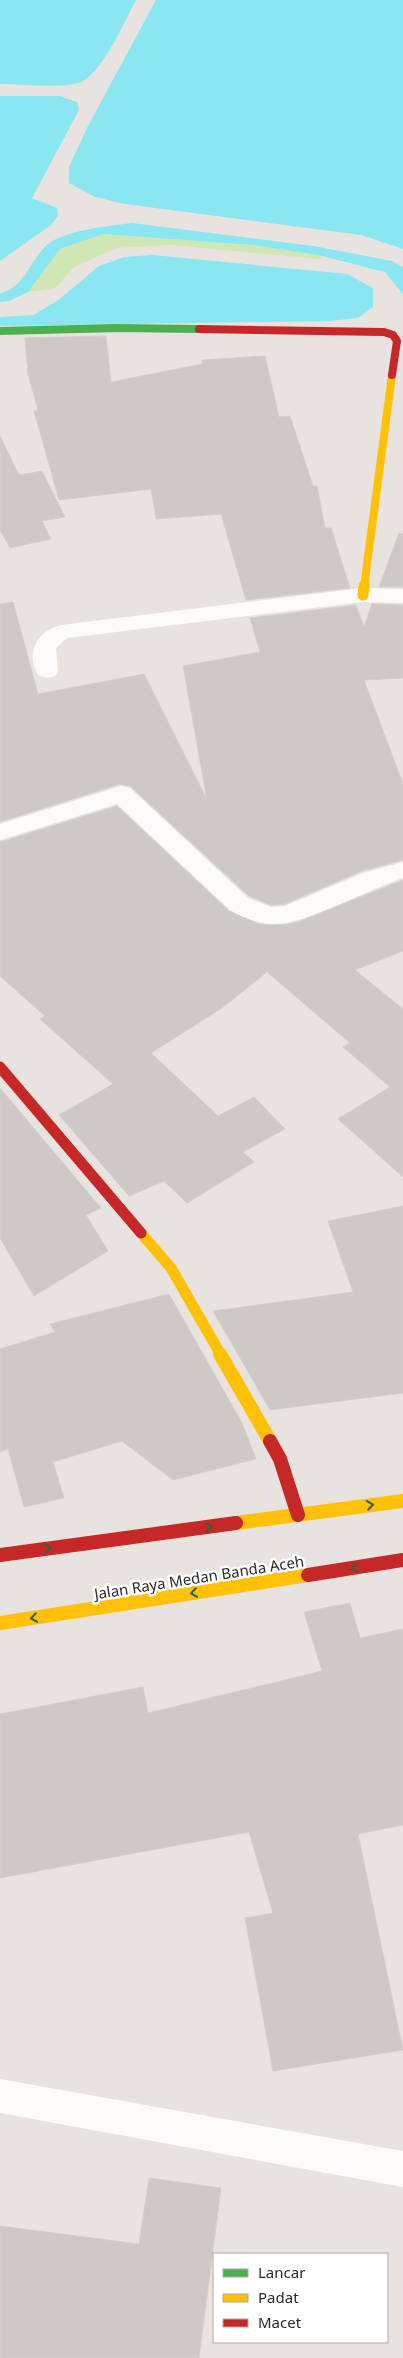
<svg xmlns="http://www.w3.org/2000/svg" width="403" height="2358" viewBox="0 0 403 2358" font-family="'Noto Sans',sans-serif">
	<rect width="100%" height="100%" fill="#e8e3de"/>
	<!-- green -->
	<path fill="#d0e6b3" d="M103,234L252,245L318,255L323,258L319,259L170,245L116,248L74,267L55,288L28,292L60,249Z"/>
	<!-- water -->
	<path fill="#8ae6f1" d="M0,0H136C124,22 103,72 81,82C65,89 19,84 0,84Z
		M156,0H403V249L361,235L125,204L95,197L69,183V167L88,126Z
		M0,96H59L77,102L79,110L32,198L57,208L58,216L51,225L0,261Z
		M132,223L313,246L392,261L403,267V294L385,272L318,255L252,245L103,234L60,249L28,292L9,301L0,302V293C24,289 30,260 47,245C65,230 109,226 132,223Z
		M153,255L347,274L373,288V307L358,318L329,321L0,326V317L33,315L57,301L99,266L124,257Z"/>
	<!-- building -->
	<path fill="#cdc9c5" stroke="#d3cfca" d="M106,336L111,382L202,364V360L265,356L279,417L290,416L313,486H317L325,528H331L350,588L246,600L221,514L156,519L151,489L59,500L34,411L38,410L28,374L25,338Z
		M0,436L19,475L42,471L65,517L42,521L51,539L10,548L0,530Z
		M399,533L403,534V587H379Z
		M13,602L38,694L144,674L207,800L183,666L260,652L250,618L356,605L364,627L372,604L403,605V678L364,680L403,784V860L362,871L285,904L271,905L249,896L130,786L120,784L0,822V604Z
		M117,806L229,911L259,924L282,925L298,922L403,880V951L355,970L403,1009V1177L338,1119L390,1087L343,1047L350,1043L267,972L222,1008L151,1053L218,1116L254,1097L285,1129L243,1152L254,1162L187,1203L164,1181L129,1196L59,1115L113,1084L40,1019L45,1016L0,976V842Z
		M0,1088L101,1208L86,1215L108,1251L34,1296L0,1238Z
		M403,1206V1393L270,1410L213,1311L353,1292L328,1221Z
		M169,1294L242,1423L256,1459L173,1480L122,1441L53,1462L64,1498L24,1507L8,1449L0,1452V1349L55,1332L50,1324Z
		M350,1603L360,1638L403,1629V1825L358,1834L403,2050L273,2071L245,1918L273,1913L249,1832L0,1878V1714L143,1687L148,1713L322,1671L304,1612Z
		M149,2178L221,2188L199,2358H0V2226L139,2244Z"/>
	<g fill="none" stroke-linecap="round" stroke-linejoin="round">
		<!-- street -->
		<path fill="#fcfbfa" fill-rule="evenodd" d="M363,588L403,589V603L363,602L67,638L56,648L58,671L55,676L47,678L39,676C24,654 37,631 61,625Z
			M121,786L130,788L248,898L271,907L285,906L363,873L403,862V878C371,888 297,928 270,924C255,923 243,917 230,910L117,804L0,840V824Z
			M0,2079L403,2151V2187L0,2113Z"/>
		<!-- fast -->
		<path stroke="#4caf50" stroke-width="8" d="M0,331L117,328L199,329"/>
		<!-- slow-far2 -->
		<path stroke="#ffc107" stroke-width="8" d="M364,587L392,375"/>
		<!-- slow-far1 -->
		<path stroke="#ffc107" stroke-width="11" d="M363,595L364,586
			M141,1233L171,1268L221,1355"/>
		<!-- slow -->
		<path stroke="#ffc107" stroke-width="14" d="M220,1354L270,1441
			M236,1523L403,1501
			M0,1623L308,1575"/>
		<!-- jam-far2 -->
		<path stroke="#c62828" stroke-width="8" d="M199,329L384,332L393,335L397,341L392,375"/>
		<!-- jam-far1 -->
		<path stroke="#c62828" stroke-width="11" d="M0,1067L141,1233"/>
		<!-- jam -->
		<path stroke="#c62828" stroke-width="14" d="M270,1441L280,1459L298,1515
			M0,1555L236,1523
			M308,1575L403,1560"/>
	</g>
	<!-- one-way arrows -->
	<defs><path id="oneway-chevron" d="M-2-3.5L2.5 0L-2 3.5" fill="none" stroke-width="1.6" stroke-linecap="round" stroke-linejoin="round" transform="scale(1.25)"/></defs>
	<g stroke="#375f39">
		<use href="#oneway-chevron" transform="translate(370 1505) rotate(-8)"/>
		<use href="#oneway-chevron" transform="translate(209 1527) rotate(-8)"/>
		<use href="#oneway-chevron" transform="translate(48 1548) rotate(-8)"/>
		<use href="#oneway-chevron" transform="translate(355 1568) rotate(171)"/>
		<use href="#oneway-chevron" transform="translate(194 1593) rotate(171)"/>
		<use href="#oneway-chevron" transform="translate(34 1618) rotate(171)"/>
	</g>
	<g text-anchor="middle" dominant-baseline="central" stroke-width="5" stroke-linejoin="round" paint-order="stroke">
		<!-- street labels -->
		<g font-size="15" fill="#292929" stroke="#fff">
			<text transform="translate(199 1577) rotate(-9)">Jalan Raya Medan Banda Aceh</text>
		</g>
	</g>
	<!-- legend -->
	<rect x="213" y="2253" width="175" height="90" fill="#ffffff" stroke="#a9a9a9"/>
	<rect x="223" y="2269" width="25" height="8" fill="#4caf50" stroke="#a9a9a9"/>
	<text x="258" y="2278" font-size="15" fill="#292929">Lancar</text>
	<rect x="223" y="2294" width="25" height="8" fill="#ffc107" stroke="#a9a9a9"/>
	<text x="258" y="2303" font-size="15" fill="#292929">Padat</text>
	<rect x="223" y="2319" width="25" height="8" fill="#c62828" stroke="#a9a9a9"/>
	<text x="258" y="2328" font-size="15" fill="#292929">Macet</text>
</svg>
